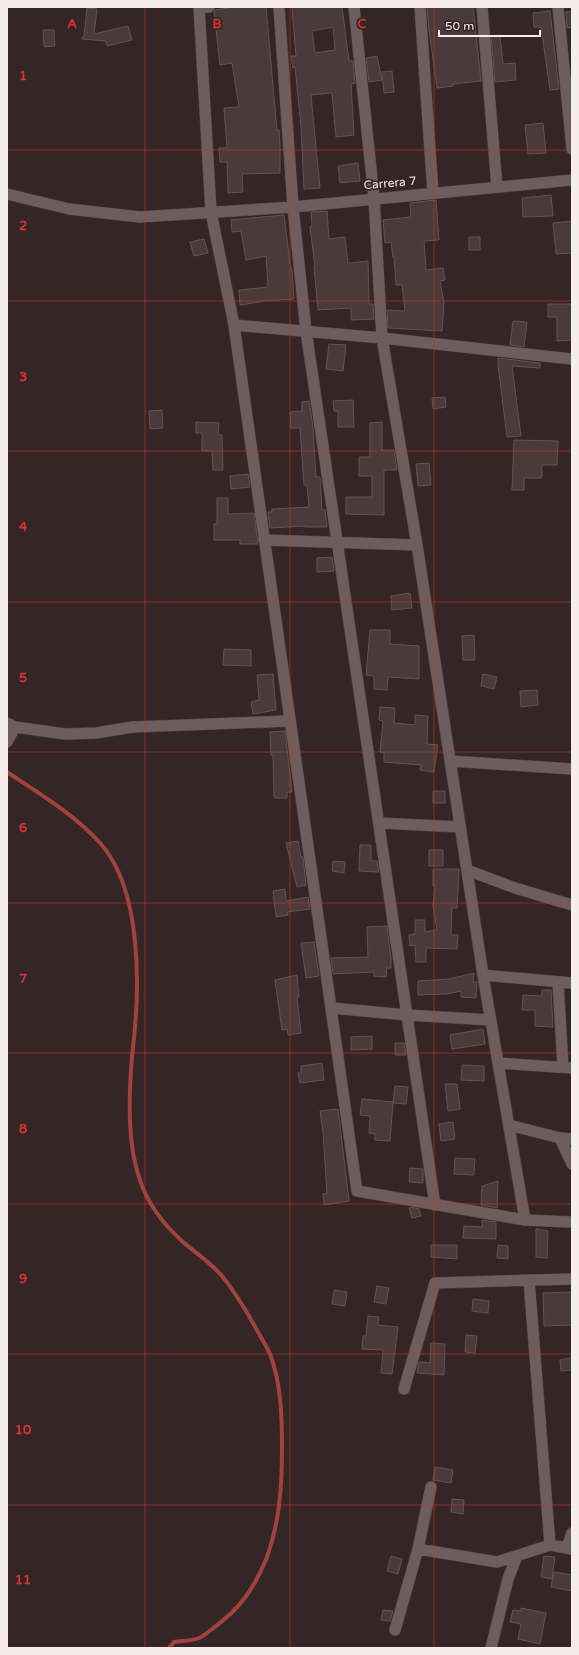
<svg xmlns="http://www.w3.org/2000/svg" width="579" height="1655" viewBox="0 0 579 1655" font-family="'Varela Round',sans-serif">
	<rect width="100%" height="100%" fill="#342625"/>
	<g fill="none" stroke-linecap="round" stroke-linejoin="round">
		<!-- stream -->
		<path stroke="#a1423f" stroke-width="4" d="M7,772C40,794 74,814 101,844C142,891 140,988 133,1047C129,1086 126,1142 140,1180C148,1205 163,1224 183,1242C196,1253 211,1263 222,1276C236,1293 247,1312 258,1332C262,1339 267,1347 270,1354C281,1383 282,1415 282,1446C282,1484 280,1521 267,1557C254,1589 240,1609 212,1629C208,1632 204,1636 199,1638C192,1641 182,1641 174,1642L169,1648"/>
	</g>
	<!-- building -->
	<path fill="#4a3b3a" stroke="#635452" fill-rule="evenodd" d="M234,7H266L277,130H279L280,146V173L242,174L243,192L228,193L227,162H220L219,148H227L224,108L239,107L232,63L220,65L214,12L215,10Z
		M292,7H342L349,61H353L355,83L351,84L354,135L336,137L332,93L311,95L320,188L304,189L301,126L295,67L293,68L291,56H296ZM333,27L335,50L315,53L312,31Z
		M427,7H473L481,81L453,84V86L437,88L429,30Z
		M87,8L97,9L94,34L128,26L132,40L107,46L106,41L82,39V37H84Z
		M550,11L559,89L550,90L541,27H534L533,13Z
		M572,11V27L567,28L566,12Z
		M43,30H54L55,46L44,47Z
		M500,35L503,64L515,63L516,80L495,82L491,36Z
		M377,56L382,80L369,82L366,58Z
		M392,71L394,92L384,93L382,72Z
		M543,123L546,153L528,154L525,125Z
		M358,163L360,181L340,183L338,166Z
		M551,195L553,216L523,217L522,198Z
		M436,200L439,240L424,241L426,270L443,268L445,280L440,281L444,302L442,331L388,328L387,310L405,311L402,285H396L394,257H393L391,242L385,243L383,220L411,217L410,203Z
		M327,211L329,239L345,237L348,263L368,261L369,304H373L374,319L351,320V308L318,310L314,267H315L310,227L312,226L311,212Z
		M284,215L289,256L291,269H292L294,299L260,301V302L240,305L239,290L268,287L266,256L246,260L241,231L232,232L231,220Z
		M572,221V253L556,254L553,223Z
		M469,237H480V250H469Z
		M204,239L208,253L194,256L190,242Z
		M548,304H572V340L557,341V317H548Z
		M513,321L527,322L524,347L510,345Z
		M329,344L346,345L343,371L326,369Z
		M498,358L540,363V368L512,366L521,436L507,437L498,365Z
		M445,397L446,407L433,409L432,398Z
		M353,400L354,427H338V411H334L333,401Z
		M309,401L313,427L316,477H320L322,510H325L327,527H305V526L270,528L268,512H272V509L309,507L307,485H304L300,428H291L290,412L302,411V402Z
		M162,410L163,428L150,429L149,411Z
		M196,422L219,423L218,435H222L223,470H213L212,451H202V433H196Z
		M382,422V450H394L397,470H384V515L346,514V497H372V476H359V457H370V423Z
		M514,440L558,441L557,465H542V478H524V490H512Z
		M429,463L431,485L418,486L416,464Z
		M248,474L250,487L231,489L230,476Z
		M217,498H228V514L254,513L258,544H240V540H214V524H217Z
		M332,557L334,571L317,572V558Z
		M410,593L412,608L392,610L391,596Z
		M370,630H390V644L419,646V679L388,677L387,690L374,689V676L366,675Z
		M474,635L475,660H463L462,636Z
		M224,649L251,650V666L223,665Z
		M273,674L276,710L253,714L251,702L259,700L257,675Z
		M483,674L497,677L494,689L481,686Z
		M537,690L538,705L521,707L520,691Z
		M380,707L395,708L394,723L415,725V715L428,716L427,744L438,745L434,772L420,770L421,765L384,762V753L380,752L383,721L379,720Z
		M285,731L292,792H287V798H274L273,755H271L270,732Z
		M433,791H445V803H433Z
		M298,841L301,857H303L306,885L297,887L286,843Z
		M360,845H371V861H377L379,872L359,871Z
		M429,850H443V866H429Z
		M333,861L345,862L344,873L332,871Z
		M433,869H459L457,908H452L451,935H458L457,949L426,948V962H416L415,945L410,946L409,935L415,934V920H425V932L437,930L433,906L435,886H433Z
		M285,889L286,901L308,897L310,909L287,912L288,915L276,917L273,891Z
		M387,926L391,958V968H387L386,977L374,976V972L333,974L331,958L368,957L367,927Z
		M314,942L319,976L306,978L301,943Z
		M474,973L473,982H477L476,998L461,997V991L447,994L418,995V981L449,979Z
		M297,975L299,997H297L301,1033L288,1035L287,1029L282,1030L275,980Z
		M542,990H551L553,1027L535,1026V1010H522L523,995L542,996Z
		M483,1029L485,1044L452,1049L450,1035Z
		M372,1036V1049L351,1050V1037Z
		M395,1043H404L406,1055H395Z
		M322,1063L324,1080L300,1083L298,1073H301V1066Z
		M462,1065L484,1066V1081L461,1080Z
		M445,1084H457L460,1109L448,1111Z
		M395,1086L408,1087L406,1104L393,1103Z
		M362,1099L393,1102L390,1141L375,1140V1134L369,1133L370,1116L360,1115Z
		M338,1109L349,1201L324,1205L323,1194L327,1193L323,1132L320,1111Z
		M453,1122L455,1139L441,1141L439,1124Z
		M455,1158L475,1159L474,1175L454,1174Z
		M410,1168L423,1169V1183L409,1182Z
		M498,1181L497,1208L481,1205L482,1186Z
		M411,1207L419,1209L421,1216L412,1218L409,1208Z
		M482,1220L496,1222V1239L463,1238L464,1226L482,1227Z
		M536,1229L548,1231L547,1258L536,1257Z
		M431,1245H457V1259L431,1257Z
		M498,1245L508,1246V1259L497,1258Z
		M377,1286L389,1288L386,1304L374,1302Z
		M334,1290L347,1292L345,1306L332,1304Z
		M572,1292V1325L544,1326L543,1293Z
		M473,1299L489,1301L488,1313L472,1311Z
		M368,1316L379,1317L378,1325L398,1327L392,1374L381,1373L383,1350L362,1349L363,1336H366Z
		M466,1335L477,1336L475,1353L465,1352Z
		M431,1343L445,1344L444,1375L417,1373L419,1362L430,1363Z
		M572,1358V1370L561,1371L560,1360Z
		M435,1467L453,1470L451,1483L433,1480Z
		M452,1499L464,1500L463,1514L451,1512Z
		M391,1556L402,1559L398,1574L387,1571Z
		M544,1556L555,1557L552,1579L541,1577Z
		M554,1572L572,1575V1591L551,1587Z
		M521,1608L546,1613L540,1644L518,1639L521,1624L510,1622L513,1610L521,1611Z
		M383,1610L393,1611L390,1621L381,1620Z"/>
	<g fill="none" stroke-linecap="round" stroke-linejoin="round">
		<!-- minor casing -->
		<g stroke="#504443" stroke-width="12">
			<path id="minor" d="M199,7L211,212L234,325L357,1191L525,1220L572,1222
				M279,7L293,207L306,331L435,1205
				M354,7L374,198L382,338L417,545L483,975L525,1220
				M420,7L433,193
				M482,7L497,187
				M558,7L572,149
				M199,8L209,7
				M7,194L69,209L140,217L293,207L572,180
				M234,325L382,338L572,359
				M264,540L417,545
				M7,723L15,727L65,734L96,733L133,727L290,721
				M7,742L15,727
				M451,761L572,769
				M379,823L460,827
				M467,870L515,888L572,905
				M483,975L572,983
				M558,982L563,1067
				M331,1008L407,1015L491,1020
				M498,1063L572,1068
				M509,1125L560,1138L572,1139
				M560,1138L572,1164
				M529,1280L550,1545
				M404,1389L435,1283L572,1279
				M567,1547L572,1533
				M418,1549L497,1562L550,1545L572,1549
				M395,1630L418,1549L431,1487
				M491,1648L508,1579L517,1556"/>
		</g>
		<!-- minor -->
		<use href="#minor" stroke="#6d5d5c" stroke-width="11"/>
	</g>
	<!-- grid -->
	<path fill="none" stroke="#d83232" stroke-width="1" stroke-opacity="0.55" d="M145,7V1648M290,7V1648M434,7V1648M7,150H572M7,301H572M7,451H572M7,602H572M7,752H572M7,903H572M7,1053H572M7,1204H572M7,1354H572M7,1505H572"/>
	<g text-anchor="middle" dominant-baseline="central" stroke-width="3.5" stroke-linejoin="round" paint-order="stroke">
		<!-- street labels -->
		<g font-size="12" fill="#f6eceb" stroke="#342625">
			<text transform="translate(390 183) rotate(-5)">Carrera 7</text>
		</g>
	</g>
	<g font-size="13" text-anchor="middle" font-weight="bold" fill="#d83232" stroke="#342625" stroke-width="3.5" stroke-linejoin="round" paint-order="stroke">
		<text x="72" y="28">A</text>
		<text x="217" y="28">B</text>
		<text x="362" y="28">C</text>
		<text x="23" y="80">1</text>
		<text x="23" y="230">2</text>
		<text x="23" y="381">3</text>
		<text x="23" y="531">4</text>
		<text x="23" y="682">5</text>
		<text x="23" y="832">6</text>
		<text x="23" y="983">7</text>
		<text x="23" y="1133">8</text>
		<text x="23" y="1283">9</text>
		<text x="23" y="1434">10</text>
		<text x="23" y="1584">11</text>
	</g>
	<!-- border -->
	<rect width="579" height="1655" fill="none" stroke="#f6eceb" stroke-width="16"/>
	<!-- scale -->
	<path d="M439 30v6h101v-6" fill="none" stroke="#f6eceb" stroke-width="2"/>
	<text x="445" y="30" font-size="12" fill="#f6eceb" stroke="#342625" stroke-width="3" paint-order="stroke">50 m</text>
</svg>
